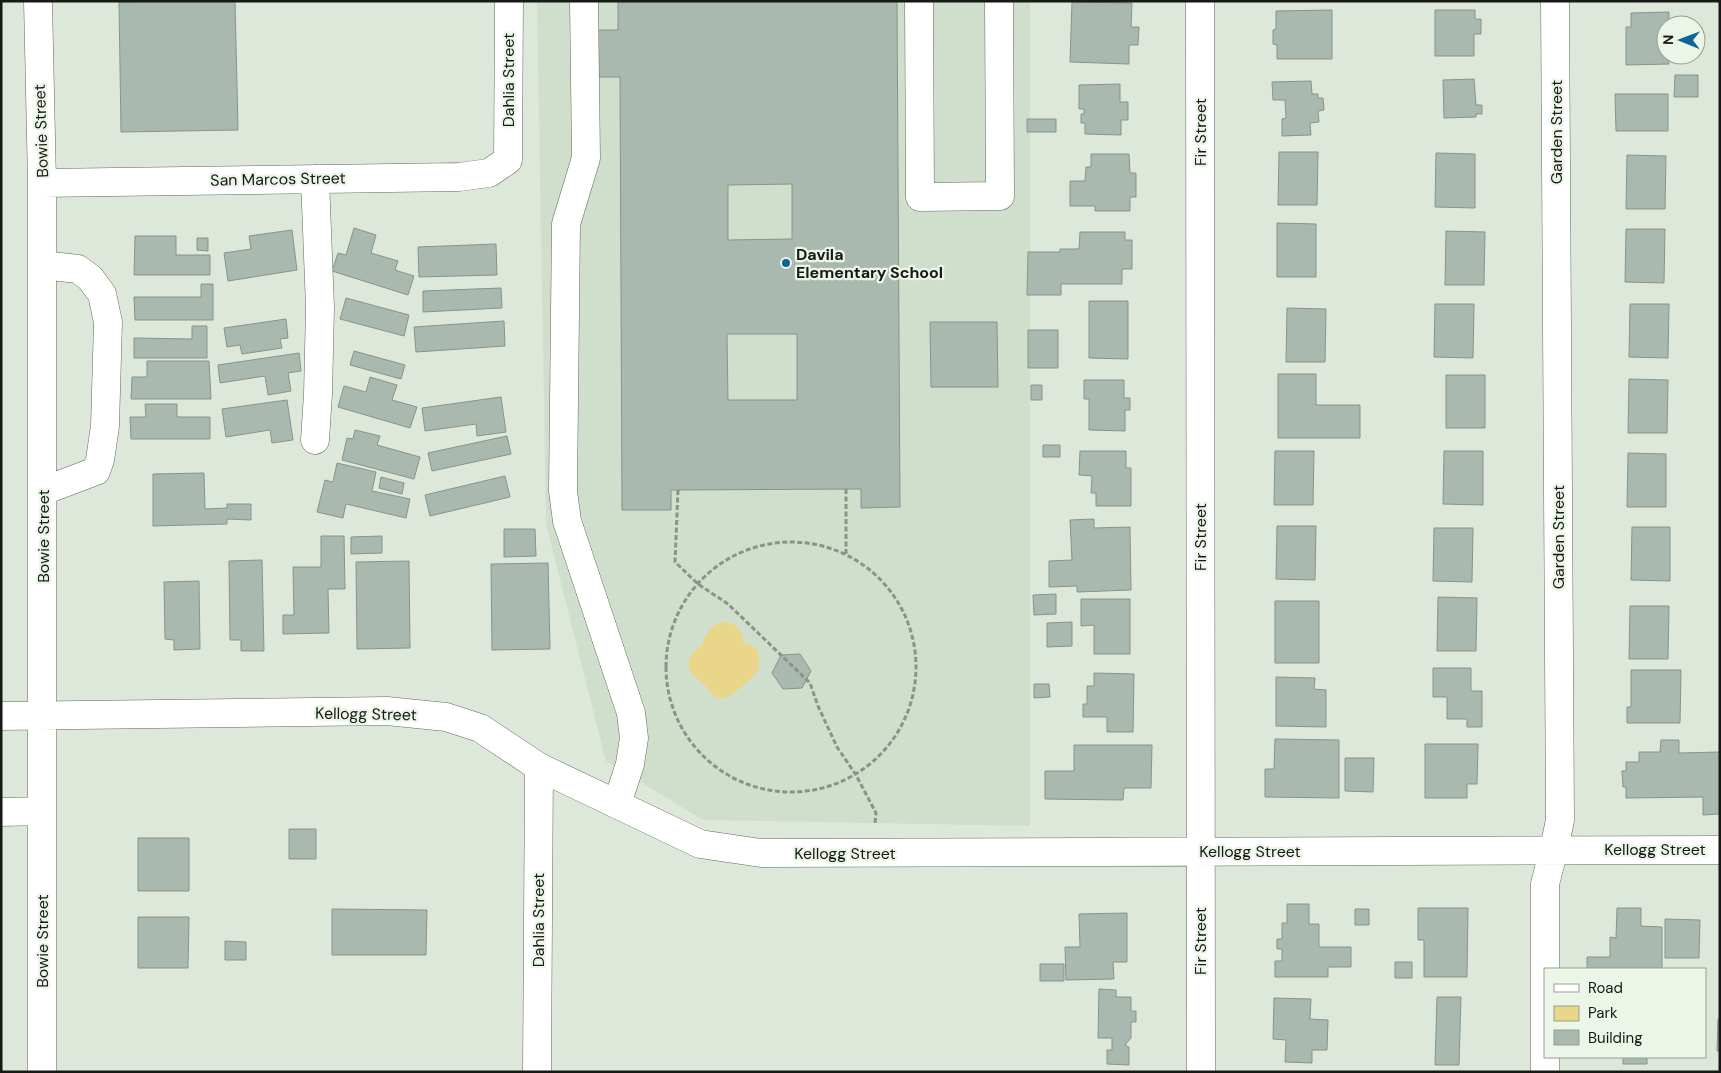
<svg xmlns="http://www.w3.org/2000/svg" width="1721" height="1073" viewBox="0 0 1721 1073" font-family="'DM Sans',sans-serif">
	<rect width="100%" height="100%" fill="#dee8da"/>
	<!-- built -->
	<path fill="#d0dfcb" d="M537,1H1030V826L703,820L606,761L546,524Z"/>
	<!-- green -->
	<path fill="#e9d688" d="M726,621C737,625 742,630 743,642C746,644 752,645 754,647C759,652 761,663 758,669C753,678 728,701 719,698C711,697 710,690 705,685C696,677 682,670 692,654C694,650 700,649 702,644C709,630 710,625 726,621Z"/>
	<!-- building -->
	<path fill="#aab9af" stroke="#86948b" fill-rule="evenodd" d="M235,1L238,130L121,132L119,2Z
		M618,1H897L900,507L861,508V489L671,490V510H622L620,77H597L596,30H618ZM792,184V239L728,240V185ZM727,334H797V400H728Z
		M1072,2L1132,3L1131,27H1139L1138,45H1129V64L1070,62Z
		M1332,10V59H1277V45L1273,44V30L1276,29V11Z
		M1435,10H1475V19H1481V34H1474V56H1435Z
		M1669,12V25H1666V55H1668L1669,64L1626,65V27H1631V13Z
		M1675,75H1698V97H1674Z
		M1474,79L1476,105H1482V114H1476V117L1444,118L1443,80Z
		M1311,81L1312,94H1318V98H1323L1324,110L1318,111L1319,122L1310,123L1311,135L1282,136V119L1286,118L1285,100H1273L1272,82Z
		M1120,84V102H1128V120H1121V135L1085,134V123H1081V114H1084V109H1079V85Z
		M1615,94H1668V131H1616Z
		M1027,119H1056V132H1027Z
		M1279,152H1318L1317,205H1278Z
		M1436,153L1475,154V208L1435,207Z
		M1091,154H1129L1130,173H1136V197H1130V211H1095V206H1070V181H1085L1086,167H1091Z
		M1627,155L1666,156L1665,209H1626Z
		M1277,223L1316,224V277H1277Z
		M354,228L376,235L371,253L398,261L395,270L414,276L408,295L332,271L338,253L346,255Z
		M1626,229H1665L1664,283L1625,282Z
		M292,230L297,270L228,281L224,253L251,249L249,236Z
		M1446,231L1485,232L1484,285H1445Z
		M1080,232H1125V240H1132V269H1122V284H1061V295H1027L1028,252H1060V249H1079Z
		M135,236H176V255H210V275H134Z
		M197,238H208V251L197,250Z
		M496,244L497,275L419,277L418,247Z
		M201,284H213V320H135L134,297H201Z
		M501,288L502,308L423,312V291Z
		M346,298L409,315L404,336L340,319Z
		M1089,301H1128V359L1089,358Z
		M1435,304H1474L1473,358L1434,357Z
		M1630,304H1669L1668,358L1629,357Z
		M1287,308L1326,309L1325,362H1286Z
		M286,319L288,338L280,339L282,348L242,354L240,345L227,347L224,328Z
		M504,321L505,346L416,352L414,327Z
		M930,322H997L998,387H931Z
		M192,326H207V358H134V338L192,339Z
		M1028,330H1058V368H1028Z
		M354,351L405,365L401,379L350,365Z
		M299,353L301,371L288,373L291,391L268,395L265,376L220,383L218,365Z
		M147,361H209L211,399H131L132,377H147Z
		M1278,374H1316V405H1360V438H1278Z
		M1446,375H1485V428H1446Z
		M370,377L397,385L392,400L417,407L410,428L338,407L344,386L366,392Z
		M1629,379L1668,380L1667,433H1628Z
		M1084,380H1124V398H1130V410H1125V431L1089,430V399H1084Z
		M1031,385H1042V400H1031Z
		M501,397L506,432L477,436L476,424L425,431L422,408Z
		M287,400L293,440L272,443L270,430L226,437L222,409Z
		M145,404H177V417H210V439H131L130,417H146Z
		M355,430L380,436L377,445L420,457L414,479L342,460L347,438L353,439Z
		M507,436L511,454L432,471L428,453Z
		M1043,445H1060V457H1043Z
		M1080,451H1126V468H1131V506H1096V493H1091L1092,476L1079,475Z
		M1275,451H1314L1313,505H1274Z
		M1444,451H1483V505L1443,504Z
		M1628,453L1666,454V507H1627Z
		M337,463L376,472L372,491L410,499L406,518L346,504L343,518L317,512L325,480L333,482Z
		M204,473L205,509L227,508V504H251V520L227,519V524L153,526V474Z
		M505,476L510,497L430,516L425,495Z
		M381,477L404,483L402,494L379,488Z
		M1094,519V528L1130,527L1131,590L1077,592V586L1049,587V561L1072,560L1070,520Z
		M1277,526H1316L1315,580L1276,579Z
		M1632,527H1670V581L1631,580Z
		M1434,528H1473L1472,582L1433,581Z
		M504,529H535L536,556L504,557Z
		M321,536H344L345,589H328L329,633L283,634V615H294L293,567H321Z
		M382,536V553L351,554V537Z
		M262,560L264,651H241V640H230L229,561Z
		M409,561L410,648L357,649L356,562Z
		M548,563L550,649L492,650L491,564Z
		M199,581L200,649L174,650V640L165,639L164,582Z
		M1056,594V614L1034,615L1033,595Z
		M1438,597L1477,598L1476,651H1437Z
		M1081,599H1130V654H1094V625L1081,626Z
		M1275,601H1319V663H1275Z
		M1630,606H1669L1668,659H1629Z
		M1072,622V646L1047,647V623Z
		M800,654L811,671L802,688L783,689L772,673L781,655Z
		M1433,668H1471V691H1482V727H1467V719H1447V697H1433Z
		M1631,670H1681L1680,723H1627V707H1631Z
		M1094,673L1134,674L1133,732H1107V717H1083V704H1087V686H1094Z
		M1276,677L1315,678L1314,689L1326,690V727L1276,726Z
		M1034,684H1049L1050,697L1034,698Z
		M1275,739L1339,740V798L1265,797V769H1274Z
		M1661,740H1679V753L1720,752V814L1703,815V797L1626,798V787H1623L1622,771H1626V762H1639V752H1660Z
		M1425,744H1478L1477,784H1467V798H1425Z
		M1074,745H1152L1151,788H1124L1123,800L1045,799V771H1074Z
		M1345,758H1374L1373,792L1345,791Z
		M289,829H316V859H289Z
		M138,838H189V891H138Z
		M1287,904H1309V924H1319V947H1351V967H1328V977H1275V961H1282V949H1277V939H1282V923H1287Z
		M1418,908H1468L1467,977H1424V940H1418Z
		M1617,908H1641V926L1662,927V969H1587V957H1610V937L1616,938Z
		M332,909L427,910L426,955H332Z
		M1355,909H1369V925H1355Z
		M1127,913V962H1113L1114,979L1066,980L1065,947H1080L1079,914Z
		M138,917H189L188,968H138Z
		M1665,919L1700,920L1699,958H1665Z
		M225,941L246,942V960H225Z
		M1395,962H1412V978H1395Z
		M1040,964H1064V981H1040Z
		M1099,989L1116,990V997H1131V1011H1136V1022H1131V1038L1125,1045L1129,1047V1065L1107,1064V1050H1112V1038H1098Z
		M1437,997H1461L1459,1065H1435Z
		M1274,998L1311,999L1310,1019L1328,1020L1327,1050H1312V1063L1285,1062L1286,1040L1273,1039Z
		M1718,1019H1720V1051H1717Z
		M1623,1057H1647V1064H1623Z"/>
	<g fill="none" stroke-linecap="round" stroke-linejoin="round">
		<!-- minor casing -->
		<g stroke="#60695d" stroke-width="29">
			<path id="minor" d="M38,1L42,183V1072
				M584,1L586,158L566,224L563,491L567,521L631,713L634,738L630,764L617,804
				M919,1L920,197L1000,196L999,1
				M1200,1L1201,1072
				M315,179L320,307L318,394L315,440
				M42,183L459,177L489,173L508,160L509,1
				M42,265L78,269L90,278L102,294L108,322L105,426L100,460L96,471L43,491
				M1,716L387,711L446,717L480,728L539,767L700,844L761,853L1720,850
				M1,812L42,811
				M537,1072L539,767
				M1545,1072V884L1554,849L1560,820L1555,1"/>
		</g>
		<!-- path -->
		<path stroke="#8b9288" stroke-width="3" stroke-dasharray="5 2.5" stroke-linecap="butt" d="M678,490L675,562L698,584L728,604L810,683L818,706L837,747L856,775L876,813L875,823
			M666 667a125 125 0 1 1 250 0a125 125 0 1 1-250 0Z
			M846,554V489"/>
		<!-- minor -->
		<use href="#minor" stroke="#fff" stroke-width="28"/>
	</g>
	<!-- markers -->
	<circle fill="#0e6596" stroke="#ebf6e8" stroke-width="2" cx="786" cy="263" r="5"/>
	<g text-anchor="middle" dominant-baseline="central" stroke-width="4.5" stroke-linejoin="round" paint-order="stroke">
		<!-- street labels -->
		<g font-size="16" fill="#161915" stroke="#ebf6e8">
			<text transform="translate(508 80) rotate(-90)">Dahlia Street</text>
			<text transform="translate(41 131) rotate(-92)">Bowie Street</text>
			<text transform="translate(1200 132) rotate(-90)">Fir Street</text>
			<text transform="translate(1556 132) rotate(-90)">Garden Street</text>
			<text transform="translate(278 179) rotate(-1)">San Marcos Street</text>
			<text transform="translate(43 536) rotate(-90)">Bowie Street</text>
			<text transform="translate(1200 537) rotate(-90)">Fir Street</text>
			<text transform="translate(1558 537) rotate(-90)">Garden Street</text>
			<text transform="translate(366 714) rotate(1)">Kellogg Street</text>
			<text x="1655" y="849">Kellogg Street</text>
			<text x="1250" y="851">Kellogg Street</text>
			<text x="845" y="853">Kellogg Street</text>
			<text transform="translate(538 920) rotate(-90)">Dahlia Street</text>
			<text transform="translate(42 941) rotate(-90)">Bowie Street</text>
			<text transform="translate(1200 941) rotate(-90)">Fir Street</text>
		</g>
		<!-- poi labels -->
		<g font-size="16" font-weight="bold" fill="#161915" stroke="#ebf6e8" text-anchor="start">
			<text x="796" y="254">Davila<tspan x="796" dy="18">Elementary School</tspan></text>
		</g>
	</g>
	<!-- border -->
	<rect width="1721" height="1073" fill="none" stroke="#161915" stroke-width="5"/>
	<!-- legend -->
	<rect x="1544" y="968" width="162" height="90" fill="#ebf6e8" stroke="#969e94"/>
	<rect x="1554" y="984" width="25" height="8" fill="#ffffff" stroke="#969e94"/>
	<text x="1588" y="993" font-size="15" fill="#161915">Road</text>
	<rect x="1554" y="1006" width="25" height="15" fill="#e9d688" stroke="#969e94"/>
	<text x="1588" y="1018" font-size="15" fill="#161915">Park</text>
	<rect x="1554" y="1030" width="25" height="15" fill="#aab9af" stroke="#969e94"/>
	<text x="1588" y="1043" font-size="15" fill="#161915">Building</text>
	<!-- north arrow -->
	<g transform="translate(1681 40) rotate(271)"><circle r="24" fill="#ebf6e8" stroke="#969e94"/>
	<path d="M0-4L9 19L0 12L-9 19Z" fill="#0e6596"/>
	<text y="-8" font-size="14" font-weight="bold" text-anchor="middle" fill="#161915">N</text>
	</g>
</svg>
